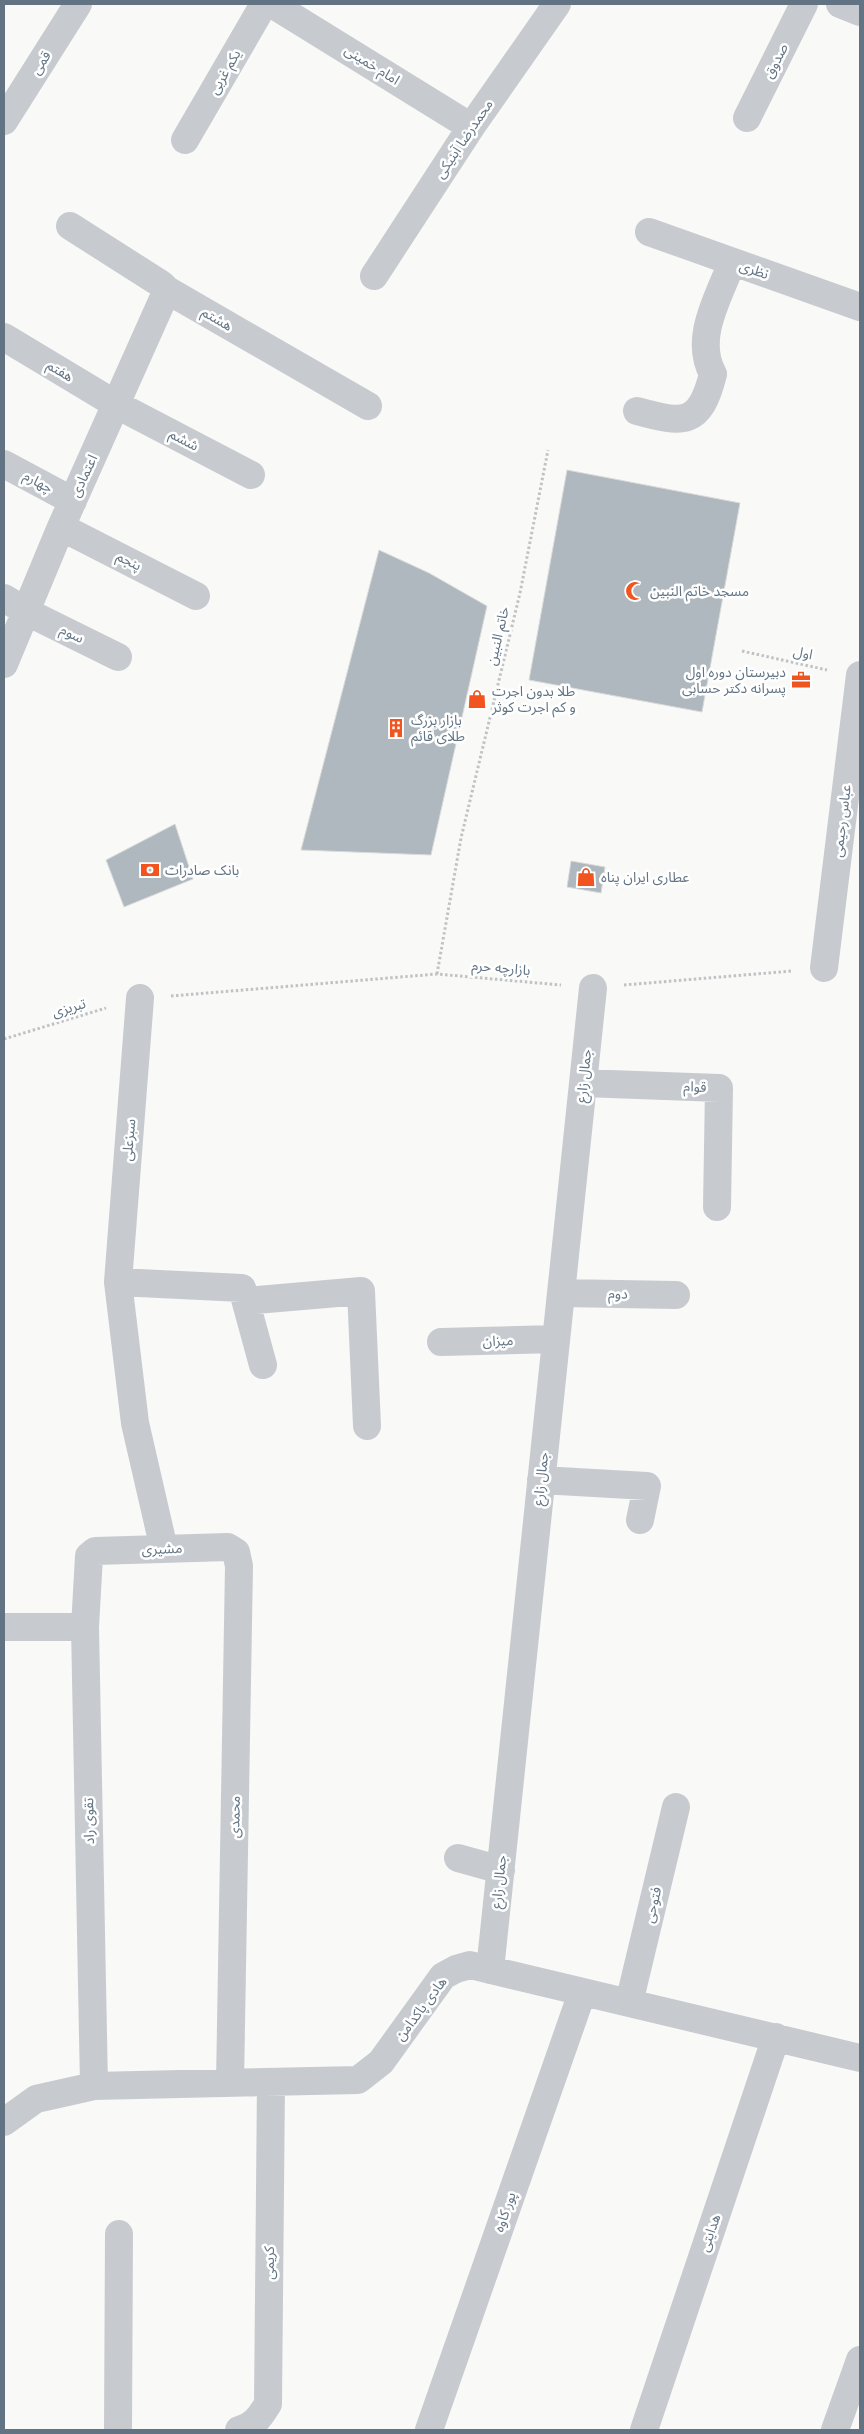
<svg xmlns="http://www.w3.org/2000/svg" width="864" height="2434" viewBox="0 0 864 2434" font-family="'Nunito Sans','Noto Sans Arabic',sans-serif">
	<rect width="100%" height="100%" fill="#f9f9f7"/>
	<!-- building -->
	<path fill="#afb8be" stroke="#dbdbd9" d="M567,470L740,503L702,712L529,680Z
		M379,550L429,573L487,606L431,855L301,850Z
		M175,824L193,879L124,907L106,860Z
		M571,861L605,867L601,893L567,887Z"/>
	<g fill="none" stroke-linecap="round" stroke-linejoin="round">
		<!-- path -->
		<path stroke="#c0c3c5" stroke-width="3" stroke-dasharray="2.5 2.5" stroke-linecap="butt" d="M742,651L827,670
			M437,974L461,838L520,593L548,450
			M624,985L792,971
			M171,996L437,974L561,985
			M4,1039L106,1008"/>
		<!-- minor -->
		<path stroke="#c7cbcf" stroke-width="28" d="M272,4L471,127
			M840,4L860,12
			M747,118L804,4
			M4,121L78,4
			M185,140L264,4
			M70,226L161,284L167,290L368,406
			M649,232L860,307
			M374,276L471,127L557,4
			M4,337L117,405L251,475
			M637,411C684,424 700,426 713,374C693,338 719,297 732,262
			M4,464L73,501
			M61,527L196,596
			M4,598L25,611L118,657
			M4,664L61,527L167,290
			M824,968L860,675
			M140,998L118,1282L135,1423L164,1549
			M583,1083L719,1088L717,1207
			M118,1282L242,1288L263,1365
			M561,1293L676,1295
			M246,1301L361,1291L367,1426
			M441,1342L556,1339
			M541,1480L647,1486L640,1520
			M4,1627H85
			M458,1858L501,1870
			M490,1970L593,988
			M629,2003L676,1807
			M94,2086L85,1627L89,1556L95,1551L228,1547L236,1552L239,1566L230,2083
			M4,2122L36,2099L94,2086L358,2080L381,2062L443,1976L456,1969L470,1965L860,2058
			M118,2430L119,2234
			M239,2430C254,2426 260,2417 268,2404L271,2082
			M429,2430L582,1993
			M644,2430L776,2037
			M835,2430L860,2360"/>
	</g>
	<!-- icons -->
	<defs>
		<g id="mosque-bare" transform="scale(1.5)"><path d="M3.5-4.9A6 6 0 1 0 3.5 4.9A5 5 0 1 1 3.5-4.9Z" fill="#f1541f" stroke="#fff" stroke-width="2.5" paint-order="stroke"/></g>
		<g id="office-bare" transform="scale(1.5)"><path d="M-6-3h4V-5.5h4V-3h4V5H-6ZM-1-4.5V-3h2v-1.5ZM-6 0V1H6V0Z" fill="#f1541f" stroke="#fff" stroke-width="2.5" paint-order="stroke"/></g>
		<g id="shop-bare" transform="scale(1.5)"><path d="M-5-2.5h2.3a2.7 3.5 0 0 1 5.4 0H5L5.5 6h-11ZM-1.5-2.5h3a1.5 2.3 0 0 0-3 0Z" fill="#f1541f" stroke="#fff" stroke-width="2.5" paint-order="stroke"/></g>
		<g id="building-bare" transform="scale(1.5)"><path d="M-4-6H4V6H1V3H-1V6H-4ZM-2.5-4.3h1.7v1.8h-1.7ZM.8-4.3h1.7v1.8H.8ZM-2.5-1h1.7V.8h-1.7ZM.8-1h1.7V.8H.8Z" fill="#f1541f" stroke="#fff" stroke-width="2.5" paint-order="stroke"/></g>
		<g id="bank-bare" transform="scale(1.5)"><path d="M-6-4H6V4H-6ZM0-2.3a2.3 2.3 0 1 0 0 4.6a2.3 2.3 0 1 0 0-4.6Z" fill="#f1541f" stroke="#fff" stroke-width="2.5" paint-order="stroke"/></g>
	</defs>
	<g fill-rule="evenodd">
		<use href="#mosque-bare" x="635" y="591"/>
		<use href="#office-bare" x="801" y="680"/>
		<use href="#shop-bare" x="477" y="699"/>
		<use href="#building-bare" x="396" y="728"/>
		<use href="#bank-bare" x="150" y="870"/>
		<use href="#shop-bare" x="586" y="877"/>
	</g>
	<g text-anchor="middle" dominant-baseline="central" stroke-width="5" stroke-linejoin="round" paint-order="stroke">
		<!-- street labels -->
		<g font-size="14" fill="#627484" stroke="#fff">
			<text transform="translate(776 61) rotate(-64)">صدوق</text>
			<text transform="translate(41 63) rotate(-58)">قمی</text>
			<text transform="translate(372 65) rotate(32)">امام خمینی</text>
			<text transform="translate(225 72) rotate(-60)">یکم غربی</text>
			<text transform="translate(464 139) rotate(-56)">محمدرضا آبنیکی</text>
			<text transform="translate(754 270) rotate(19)">نظری</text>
			<text transform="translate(217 319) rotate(30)">هشتم</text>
			<text transform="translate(60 371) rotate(31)">هفتم</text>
			<text transform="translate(184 440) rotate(28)">ششم</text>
			<text transform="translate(84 476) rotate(-65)">اعتمادی</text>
			<text transform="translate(38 482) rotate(28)">چهارم</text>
			<text transform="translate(129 561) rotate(27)">پنجم</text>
			<text transform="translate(72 634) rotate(26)">سوم</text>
			<text transform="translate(498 636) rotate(-77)">خاتم النبین</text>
			<text transform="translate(803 653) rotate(12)">اول</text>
			<text transform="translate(842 821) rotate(-83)">عباس رحیمی</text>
			<text transform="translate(501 968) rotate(5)">بازارچه حرم</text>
			<text transform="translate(69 1008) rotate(-17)">تبریزی</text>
			<text transform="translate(584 1076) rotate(-84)">جمال زارع</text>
			<text transform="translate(695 1087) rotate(2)">قوام</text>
			<text transform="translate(129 1140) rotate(-85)">سبزعلی</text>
			<text transform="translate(618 1294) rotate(1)">دوم</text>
			<text transform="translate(498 1341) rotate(-2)">میزان</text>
			<text transform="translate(541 1479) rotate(-84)">جمال زارع</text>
			<text transform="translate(162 1549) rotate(-2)">مشیری</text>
			<text transform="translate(235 1817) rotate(-89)">محمدی</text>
			<text transform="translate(89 1821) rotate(-91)">تقوی راد</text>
			<text transform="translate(499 1882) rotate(-84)">جمال زارع</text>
			<text transform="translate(653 1905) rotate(-77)">فتوحی</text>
			<text transform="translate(421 2009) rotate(-53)">هادی پاکدامن</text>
			<text transform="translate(505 2212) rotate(-71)">پور کاوه</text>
			<text transform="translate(710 2233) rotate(-71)">هدایتی</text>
			<text transform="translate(269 2263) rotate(-90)">کریمی</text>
		</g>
		<!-- poi labels -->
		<g font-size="14" fill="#627484" stroke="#fff" text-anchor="start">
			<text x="650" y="591">مسجد خاتم النبین</text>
			<text x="786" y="672" text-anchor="end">دبیرستان دوره اول<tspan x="786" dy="16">پسرانه دکتر حسابی</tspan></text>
			<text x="492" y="691">طلا بدون اجرت<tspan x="492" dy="16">و كم اجرت كوثر</tspan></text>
			<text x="411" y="720">بازار بزرگ<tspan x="411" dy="16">طلای قائم</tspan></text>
			<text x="165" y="870">بانک صادرات</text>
			<text x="601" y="877">عطاری ایران پناه</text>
		</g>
	</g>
	<!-- border -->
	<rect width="864" height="2434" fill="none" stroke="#627484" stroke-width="10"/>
</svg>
